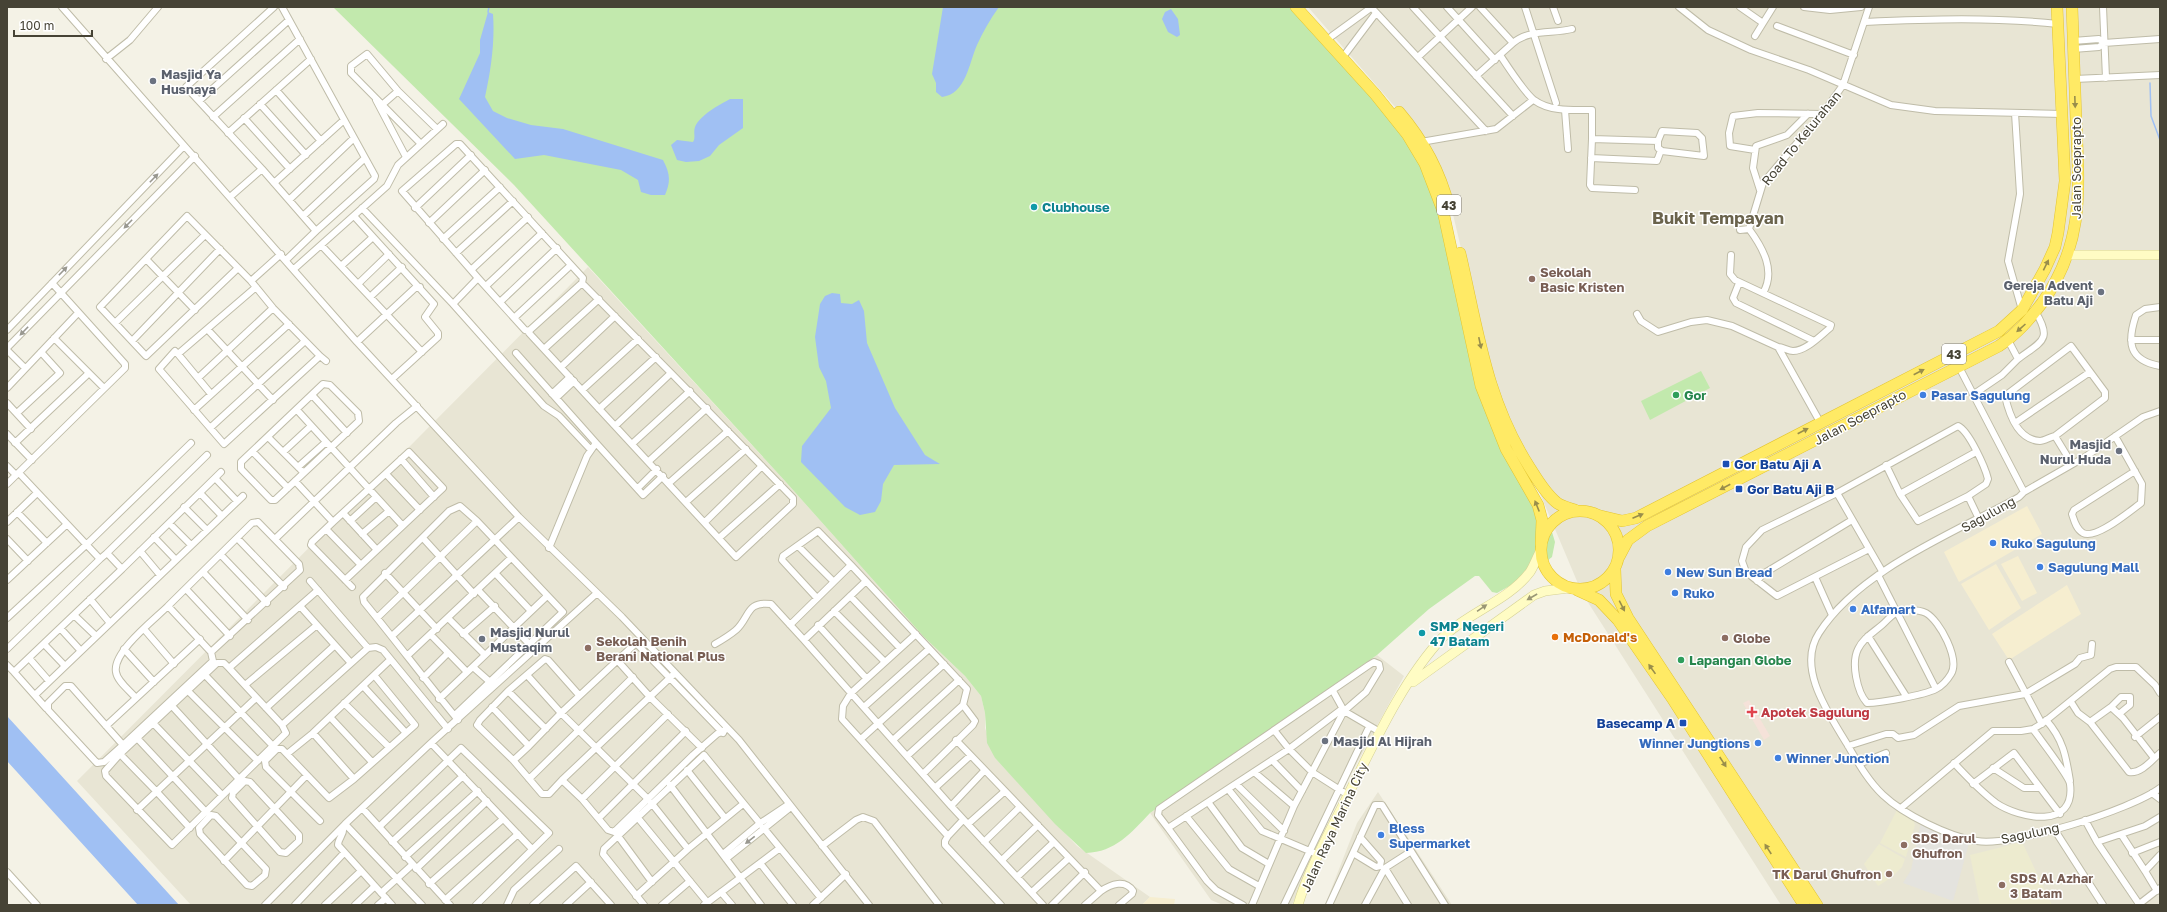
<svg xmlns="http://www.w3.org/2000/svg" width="2167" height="912" viewBox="0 0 2167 912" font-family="'Golos Text',sans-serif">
	<rect width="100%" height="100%" fill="#f4f2e6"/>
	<!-- residential -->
	<path fill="#e8e5d4" d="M1308,7H2160V905H1781L1582,593L1492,380L1444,176L1417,132Z
		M588,267L785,481L924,637L965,676L981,696L985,713V728L995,758L1077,846L1150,897L1142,905H191L77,781Z
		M1377,655L1404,676L1337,800L1292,905H1223L1211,900L1150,813Z
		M1378,792L1452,905H1325L1357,823Z"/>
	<!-- commercial -->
	<path fill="#f6eed0" d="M2027,506L2042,534L1959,582L1944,552Z
		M2018,556L2037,593L2022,601L2001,564Z
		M1996,564L2021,608L1989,630L1961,584Z
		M2067,585L2081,614L2009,660L1992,634Z
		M1150,897L1175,899L1174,905H1142Z"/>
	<!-- education -->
	<path fill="#edebcf" d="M1898,808L1913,819L1915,825L1906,857L1880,843Z
		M2022,842L2052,905H1980L1970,855Z
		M1879,844L1905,859L1902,867L1892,877L1878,886L1864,864Z"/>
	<!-- medical -->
	<path fill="#f5e2d9" d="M1749,700L1770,736L1764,740L1743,703Z"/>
	<!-- green -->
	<path fill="#c2e9ad" d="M333,7H1299L1428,164L1481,378L1529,495L1552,532L1555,542L1552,557L1529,575L1497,593L1492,592L1479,576H1475L1429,609L1377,655L1150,813C1131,833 1115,852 1086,853L1055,824L995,758L987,743L985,713L981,696L965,676L924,637L785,481L514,185Z
		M1701,371L1710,388L1650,420L1641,401Z"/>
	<!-- parking -->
	<path fill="#e4e3de" d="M1921,822L1969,843L1953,901L1903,883L1911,870Z"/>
	<!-- water -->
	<path fill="#a0c0f3" d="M943,7H999C990,19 983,32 977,45C969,63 966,94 942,97L936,92V83L932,74Z
		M1171,9L1178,19L1180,35L1177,37L1168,32L1162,19L1165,12Z
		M488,12L493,14C495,42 491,70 485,97L493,111L507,118L531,125L563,129L663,160C670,173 671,181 665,195H651L641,192L638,180L621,170L544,155L515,159L459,99L480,53V40Z
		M730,99H743V128L719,145L710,156L699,161L686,162L677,160L671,145L677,140L693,142C696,137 693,133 695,127C700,115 719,105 730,99Z
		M832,293L840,294L841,303L852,304L859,300L864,311L867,343L895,408L925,455L940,464L894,465L883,484L881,501L875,512L860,515L845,507L801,462L802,446L831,408L826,381L819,367L815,337L820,304L825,296Z
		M7,716L179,905H138L7,761Z"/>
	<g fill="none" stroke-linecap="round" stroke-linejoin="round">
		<!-- stream -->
		<path stroke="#a0c0f3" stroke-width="1.5" d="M488,12L489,7
			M2150,83L2151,116L2160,140"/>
		<!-- street casing -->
		<g stroke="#bfbca8" stroke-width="8">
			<path id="street" d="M62,7L357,342L519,517L622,617L739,740L869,905
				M274,7L186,87L262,169L316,231L374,179L375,176L282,7
				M1371,7L1486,131
				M1413,7L1513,116
				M1447,7L1495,60
				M1525,7L1556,103
				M1553,7L1558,21
				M1679,7L1708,30L1751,50L1809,70L1891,105L1935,111L2062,114
				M1740,7L1763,23
				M1804,7L1830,10L1861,7
				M2103,7L2106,78
				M1865,22C1929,19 1994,17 2058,24
				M1777,26L1854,55
				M1332,36L1372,7
				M1755,36L1773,7
				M2073,41L2099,39L2104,43
				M1513,43C1529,29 1553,34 1572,29
				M2073,49L2099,47L2104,43L2160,39
				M1346,53L1376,13
				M1500,55C1508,67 1524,92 1534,100C1550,112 1574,110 1592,110V139L1658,141V148L1662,151L1704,156L1702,138L1697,133L1662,131L1658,141
				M1418,57L1472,7
				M106,59L130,40L158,7
				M1476,76L1513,43L1480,7
				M2075,79L2160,75
				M276,90L321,141
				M376,100L406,157
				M199,101L289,20
				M260,104L306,155
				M383,104L398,91
				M1565,110L1568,149
				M2015,113L2020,194L2008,261L2022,310
				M213,117L300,39
				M244,118L290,169
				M228,133L311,59
				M1592,139L1590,185L1592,188L1635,190
				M1421,142L1496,129L1533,100
				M421,144L351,73V66L367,54L398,91L437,129
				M1755,150L1730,146L1729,133L1733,116L1758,113L1822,114
				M1591,158L1657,161L1661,150
				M274,183L344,120
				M1760,190L1753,168L1756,146L1787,135L1808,114
				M230,197L262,169
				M289,200L354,138
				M362,208L453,304L478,278L402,191L456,144H460L583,278L582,283
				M415,208L471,155
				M303,216L365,158
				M354,216L434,304L425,317L438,333V337L392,379
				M429,223L485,170
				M1749,229C1763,248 1776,271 1763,293
				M1740,230L1749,229L1763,183L1826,109L1843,85L1869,7
				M443,239L500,187
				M321,245L422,352
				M456,253L513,201
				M1731,255L1730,274L1735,280L1831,325L1830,328C1820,336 1806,351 1793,351C1788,351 1783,347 1778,347
				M146,259L195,310
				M286,260L316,231
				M341,266L373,237
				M238,268L146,356L100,307L187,216L251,281L273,308L320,356
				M294,269L387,186L398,165L443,124
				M471,270L528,217
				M478,278L525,330L529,331
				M251,281L281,254
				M582,283L671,373L615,426L529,333L530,330Z
				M1739,283L1733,298L1736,303L1814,341
				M358,284L389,254
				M486,286L542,233
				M256,287L178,354L175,351L159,369L224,444L320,356L326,361
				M370,297L402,267
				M500,302L557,248
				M453,304L544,406L559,416L591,450
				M2160,307L2145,309L2136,315C2127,342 2128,360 2160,366
				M1637,314L1641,321L1658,332L1691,322L1707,320L1732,326L1778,347L1820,422
				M514,318L571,265
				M115,323L205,235
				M7,330L183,147
				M208,330L273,400
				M54,338L104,388
				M2131,340H2160
				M132,341L220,249
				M357,342L415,288L420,287
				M7,348L195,156
				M544,349L599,299
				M7,350L25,368
				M516,353L596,443L587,456L549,548
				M178,354L211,394
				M2018,359C2042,341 2053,340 2035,311
				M1958,365L2024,492
				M561,367L615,316
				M198,378L273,308
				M323,384L330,385L358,413L359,421L275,500H271L241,469V462Z
				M7,388L78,313
				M582,390L638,339
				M552,394L570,377
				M1974,394L2002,375L2018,359L2008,340
				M312,395L347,433
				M556,398L574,381
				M7,403L31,429
				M599,409L656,357
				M194,410L289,324
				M297,410L402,525
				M2160,411L2143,417L2085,457L2024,492L2019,497C1954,533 1859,570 1819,633C1796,668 1829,714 1847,744C1857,761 1868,781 1883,795C1903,814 1949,837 1977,841C2012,847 2131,810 2160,788
				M17,413L60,373L41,352
				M2015,423L2090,372
				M615,426L736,557L793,504V498L671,373
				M210,428L305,341
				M7,434L32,460
				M2055,436L2105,398V392L2071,346L2005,396C2009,414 2018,440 2040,441C2044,441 2050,437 2055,436L2072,464
				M2115,436L2142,484L2141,503C2130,511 2096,540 2083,533C2076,529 2074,520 2072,514L2074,510L2135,471
				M268,437L303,472
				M15,443L89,373
				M596,443L643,495L663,476
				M633,443L690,391
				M253,452L288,488
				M283,452L311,426
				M401,459L434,497
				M649,461L707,408
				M1886,465L1900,494L1918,521L1968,496L1979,519
				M7,466L16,475
				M298,467L326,442
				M19,473L100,559L107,553L122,569L14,672L46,708
				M386,474L420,510
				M215,478L237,501
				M295,481L333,522L312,542L311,545L352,587
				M669,483L728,431
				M7,484L125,368V364L52,283
				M638,488L657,469
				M200,493L222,516
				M1837,493L1882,571
				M1900,494L1976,452
				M686,502L746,449
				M184,507L207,530
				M17,512L47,543
				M343,513L377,550
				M350,521L376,497
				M7,522L37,493
				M333,522L409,452L443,488L345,580
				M705,522L762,466
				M169,523L191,545
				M326,529L361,565
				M362,534L389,511
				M154,537L176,560
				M423,538L474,594
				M719,538L780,484
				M7,539L28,561
				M238,539L284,587
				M275,539L396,423L417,406
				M798,546L833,581
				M1869,549L1777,596L1746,572L1742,561L1746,547L1762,530L1837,493L1958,426C1969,431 1985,467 1988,479L1986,484L1968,496
				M140,551L160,575
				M107,553L207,455
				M221,555L267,603
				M851,565L866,581
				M122,569L221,472
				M203,572L248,620
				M385,573L437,629
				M496,574L531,611
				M1878,575L1936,689
				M1815,577L1832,615
				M7,580L66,525
				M310,581L368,648L376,647L383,650L448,729
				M1757,581L1763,574L1852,520
				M186,589L230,636
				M478,590L531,646
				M850,596L899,647
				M90,599L110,623
				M300,606L351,663
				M1902,610C1910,610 1919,609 1926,613C1940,621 1960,659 1951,674C1948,679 1942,686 1936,689C1924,695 1881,703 1867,703C1857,692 1851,663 1858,649C1863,638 1874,632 1882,625C1889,619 1893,612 1902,610Z
				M834,611L884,661
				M74,615L96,636
				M7,618L86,545L191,443
				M377,618L477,521
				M448,618L485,655
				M790,625L851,565L818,531L783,556L782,560L816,597
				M818,625L866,678
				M60,628L81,651
				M144,629L174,664
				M463,634L495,606
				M916,634L851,693L843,706L842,719L948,836L945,841V845L1001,905
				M431,635L467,672
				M392,636L519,517
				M1868,636L1906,696
				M638,641L636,643L723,733
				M44,644L65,666
				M715,644C722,640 730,635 736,630C750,617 746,601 771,604L804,640
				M7,649L100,559
				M124,649L154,682
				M407,656L511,558
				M29,658L49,681
				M617,660L650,697L702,748
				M2009,662L2042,724
				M217,663H224L229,668L282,725L286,733L172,845L106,776L105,771L120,754Z
				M7,665L14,672
				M473,667L490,682
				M229,668L318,590
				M205,675L273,746
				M527,675L561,713L649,800
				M423,678L448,653
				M245,685L317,625
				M363,686L406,733
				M188,691L258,761
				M508,691L546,729
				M1333,691L1344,711L1380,732
				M35,695L243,496
				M579,695L548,660L545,659L508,691L480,720L477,725L513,760L542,794H549L562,780L582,799L608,830L614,832L693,755L717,734L727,729
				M136,698C130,691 117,681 116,672C112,652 155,619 168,606
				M439,699L547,596
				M2071,702L2078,713L2090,722L2129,772C2141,774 2152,760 2160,753
				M344,703L389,747
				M172,706L239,779
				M492,707L529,746L561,713L636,643
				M864,707L929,649
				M2111,707L2121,697H2130V705L2119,714
				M266,708L334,646
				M455,715L563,612L477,521L460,506L449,511L363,597L364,602C396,641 426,681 458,720
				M330,717L372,762
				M2046,720C2063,739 2066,756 2070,781
				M2090,722L2111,707L2123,718L2154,758
				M153,723L222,795
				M282,725L368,648
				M106,726L200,639
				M1274,730L1289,749L1312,772L1348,795
				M313,733L354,779
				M2135,737L2160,717
				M137,738L206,812
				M861,739L944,664
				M893,740L959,680
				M956,740L1101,891C1111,884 1125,879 1133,891L1132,894L1119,905
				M431,743L532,849
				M123,745L71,686H65L48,703V710L97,763L104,762L123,745L213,661L211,652L168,606L252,523L258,522L299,564L300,570L211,652
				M1848,746L1886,734H1893L1898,738L1914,735L1959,706L2025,694L2075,664L2080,658L2091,655L2092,644
				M120,754L157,792L190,828
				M287,754L313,733L390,660
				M907,756L963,705
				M516,758L529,746
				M1272,760L1302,791
				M1954,763C1967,777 1980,791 1996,803C2020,819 2076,830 2070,784C2069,776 2039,738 2033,729
				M1859,764L1886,753
				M1993,768L2024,788H2040
				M687,770L725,818
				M1254,772L1294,806
				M924,773L973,725L975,721L963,705L967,689L866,581L804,640L951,806L1043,905
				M529,779L633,677
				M562,780L675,673
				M245,781L250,782L299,835V841L286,853L280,852L232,798L233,793Z
				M1236,784L1284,831
				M1973,784L2014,753L2060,814
				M670,785L761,905
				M936,787L970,756
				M1228,789L1262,831L1319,855
				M2152,793L2160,799
				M582,799L668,714
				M1208,802L1242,848L1269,864
				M653,805L688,849
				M951,806L984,771
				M362,808L450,905
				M1901,808L1993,731H2021L2033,729L2043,723L2110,669L2116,667H2136L2155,685L2160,693
				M137,810L256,698
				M211,815L216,816L266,869L265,875L252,886L247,885L200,834L199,828Z
				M1186,816L1229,869L1259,886
				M599,818L686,731
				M638,818L707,902
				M2085,820L2097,842L2139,904
				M320,821L266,767L265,761L277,749H282L329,798L354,779L415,725L374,675
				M345,824L422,905
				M968,824L1005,791
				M343,827C345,834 338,838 338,845L392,905
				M379,827L461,748L549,833L476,905
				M1168,828L1158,815L1159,809L1369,665L1374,662L1379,664L1380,669L1366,692L1344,711L1294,806L1252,905
				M2054,829L2103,905
				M2121,834L2145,826L2160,817
				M618,836L652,882
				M948,836L963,820
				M392,842L463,776
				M984,842L1020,807
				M2097,842L2121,834L2145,871L2160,855
				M822,846L856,820L863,817L874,821L939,905
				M1353,853L1376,867L1380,866L1381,861L1360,837
				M2132,853L2160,842
				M723,854L759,824L789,804
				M405,857L478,791
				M726,859L791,807
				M1002,860L1038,825
				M224,861L306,776
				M760,863L793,905
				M1385,868L1408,905
				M416,869L487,801
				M2145,871L2157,891
				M7,872L37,905
				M1017,877L1054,842
				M429,884L503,819
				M721,892L732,905
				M1032,892L1069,858
				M381,893L412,865
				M636,896L688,849L743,804
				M445,900L518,834
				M265,905L345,824L431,743L597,593
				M295,905L344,853
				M325,905L361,871
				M355,905L375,886
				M378,905L386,898
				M507,905L514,890L559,849
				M533,905L576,866L611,905
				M566,905L591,882
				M644,905L603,854L604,849L704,755L821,898
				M662,905L690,881
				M704,905L780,848
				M813,905L846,874
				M1052,905L1085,872
				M1085,905L1101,891
				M1243,905L1216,890L1207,881L1168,828L1289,749L1342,709
				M1284,905L1369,727
				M1329,905L1375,805H1382L1445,905
				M1365,905L1385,868L1410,852
				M2138,905L2160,888"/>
		</g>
		<!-- secondary casing -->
		<g stroke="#d5d194" stroke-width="10">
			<path id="secondary" d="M2068,255H2160
				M1413,682L1534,595L1545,591L1569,588
				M1298,905C1307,873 1329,833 1344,803C1371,750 1402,680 1443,637C1469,612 1508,601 1530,572C1534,566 1537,557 1541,550"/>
		</g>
		<!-- highway casing -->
		<g stroke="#e3c430" stroke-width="12">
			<path id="highway" d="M1296,7L1375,94L1407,134L1425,164L1443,211L1481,386L1506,449L1538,505L1542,520L1541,544
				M1399,112C1423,140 1440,171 1449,207
				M1460,253C1478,330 1486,400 1530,468C1537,479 1545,493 1556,502C1560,506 1569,508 1575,510
				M1541 550a39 39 0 1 1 78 0a39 39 0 1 1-78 0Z
				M1601,516L1622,521L1636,518L1999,331L2022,310L2045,269L2055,247L2058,233L2065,181L2057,7
				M1619,557L1628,540L1647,526L1999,346C2017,334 2029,320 2042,303C2085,243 2079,189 2076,119C2075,82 2073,44 2072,7
				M1615,569L1616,594L1628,618L1817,905
				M1577,590L1599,600L1618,620L1672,698L1804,905"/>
		</g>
		<!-- street -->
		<use href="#street" stroke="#fff" stroke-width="6"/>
		<!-- secondary -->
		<use href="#secondary" stroke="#fffcc4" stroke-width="9"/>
		<!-- highway -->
		<use href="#highway" stroke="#ffea65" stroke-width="11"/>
	</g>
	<!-- one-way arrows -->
	<defs><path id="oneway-solid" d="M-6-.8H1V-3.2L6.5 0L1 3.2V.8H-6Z"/></defs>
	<g fill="#998e4b">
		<use href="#oneway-solid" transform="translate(2075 102) rotate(88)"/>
		<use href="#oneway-solid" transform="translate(2046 265) rotate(-64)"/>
		<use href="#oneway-solid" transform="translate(2021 328) rotate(138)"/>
		<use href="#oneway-solid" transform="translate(1480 343) rotate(78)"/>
		<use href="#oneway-solid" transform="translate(1919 372) rotate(-27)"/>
		<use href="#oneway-solid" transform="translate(1803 431) rotate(-27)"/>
		<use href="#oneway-solid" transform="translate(1725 487) rotate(152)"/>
		<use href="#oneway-solid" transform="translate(1537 506) rotate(-112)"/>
		<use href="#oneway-solid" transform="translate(1638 516) rotate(-23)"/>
		<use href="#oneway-solid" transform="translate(1622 606) rotate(63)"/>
		<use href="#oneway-solid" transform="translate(1652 669) rotate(-125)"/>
		<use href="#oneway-solid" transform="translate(1723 762) rotate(57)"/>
		<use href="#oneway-solid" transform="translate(1768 849) rotate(-123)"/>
	</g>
	<g fill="#999890">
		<use href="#oneway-solid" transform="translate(154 178) rotate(-46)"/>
		<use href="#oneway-solid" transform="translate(128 224) rotate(134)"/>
		<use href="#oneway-solid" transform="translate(63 271) rotate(-46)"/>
		<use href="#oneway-solid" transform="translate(24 331) rotate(134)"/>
		<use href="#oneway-solid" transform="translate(750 840) rotate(142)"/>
	</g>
	<g fill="#999675">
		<use href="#oneway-solid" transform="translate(1532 597) rotate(150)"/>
		<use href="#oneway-solid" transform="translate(1482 608) rotate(-34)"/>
	</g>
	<!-- markers -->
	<g fill="#6b7280" stroke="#fff" stroke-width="1.5">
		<circle cx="153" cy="81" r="4"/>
		<circle cx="2101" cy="292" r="4"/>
		<circle cx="2119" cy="451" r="4"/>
		<circle cx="482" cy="639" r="4"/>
		<circle cx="1325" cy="741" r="4"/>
	</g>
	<g fill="#0f9aa8" stroke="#fff" stroke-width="1.5">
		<circle cx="1034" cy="207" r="4"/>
		<circle cx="1422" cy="633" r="4"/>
	</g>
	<g fill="#8d6e63" stroke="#fff" stroke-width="1.5">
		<circle cx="1532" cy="279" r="4"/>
		<circle cx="1725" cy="638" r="4"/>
		<circle cx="588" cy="648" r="4"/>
		<circle cx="1904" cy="845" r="4"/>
		<circle cx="1889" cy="874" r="4"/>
		<circle cx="2002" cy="885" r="4"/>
	</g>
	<g fill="#2e9e5b" stroke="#fff" stroke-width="1.5">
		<circle cx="1676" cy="395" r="4"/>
		<circle cx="1681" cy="660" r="4"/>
	</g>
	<g fill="#3f7fe0" stroke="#fff" stroke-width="1.5">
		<circle cx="1923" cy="395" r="4"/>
		<circle cx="1993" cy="543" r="4"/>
		<circle cx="2040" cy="567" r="4"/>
		<circle cx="1668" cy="572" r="4"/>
		<circle cx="1675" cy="593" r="4"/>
		<circle cx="1853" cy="609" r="4"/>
		<circle cx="1758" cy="743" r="4"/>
		<circle cx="1778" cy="758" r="4"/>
		<circle cx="1381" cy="835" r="4"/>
	</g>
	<g fill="#1a4fb4" stroke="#fff" stroke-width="1.5">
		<rect x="1722" y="460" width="8" height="8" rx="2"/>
		<rect x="1735" y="485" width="8" height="8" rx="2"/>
		<rect x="1679" y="719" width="8" height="8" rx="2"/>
	</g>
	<circle fill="#e8710a" stroke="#fff" stroke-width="1.5" cx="1555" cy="637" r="4"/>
	<path fill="#e0444e" stroke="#fff" stroke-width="1.5" d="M1750 706h4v4h4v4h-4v4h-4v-4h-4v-4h4z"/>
	<g text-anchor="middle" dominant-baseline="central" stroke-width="3" stroke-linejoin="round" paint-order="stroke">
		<!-- shield labels -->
		<g fill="#fff" stroke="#7e7b72" stroke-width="1">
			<rect x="1437" y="195" width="24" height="20" rx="3"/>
			<rect x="1942" y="344" width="24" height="20" rx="3"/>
		</g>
		<g font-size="12" font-weight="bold" fill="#464335">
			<text x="1449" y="205">43</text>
			<text x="1954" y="354">43</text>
		</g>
		<!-- worship labels -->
		<g font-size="13" font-weight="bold" fill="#5b616d" stroke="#fff" text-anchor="start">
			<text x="161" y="74">Masjid Ya<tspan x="161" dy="15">Husnaya</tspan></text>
			<text x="2093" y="285" text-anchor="end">Gereja Advent<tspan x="2093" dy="15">Batu Aji</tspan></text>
			<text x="2111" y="444" text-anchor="end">Masjid<tspan x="2111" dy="15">Nurul Huda</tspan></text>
			<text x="490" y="632">Masjid Nurul<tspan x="490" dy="15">Mustaqim</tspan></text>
			<text x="1333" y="741">Masjid Al Hijrah</text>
		</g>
		<!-- street labels -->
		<g font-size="13" fill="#464335" stroke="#fff">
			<text transform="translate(1801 138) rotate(-51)">Road To Kelurahan</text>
			<text transform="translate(2076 168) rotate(-90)">Jalan Soeprapto</text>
			<text transform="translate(1860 417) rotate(-28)">Jalan Soeprapto</text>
			<text transform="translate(1988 514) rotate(-29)">Sagulung</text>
			<text transform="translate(1334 827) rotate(-65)">Jalan Raya Marina City</text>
			<text transform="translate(2030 833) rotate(-12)">Sagulung</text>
		</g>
		<!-- culture labels -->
		<g font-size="13" font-weight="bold" fill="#0d838f" stroke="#fff" text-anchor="start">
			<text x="1042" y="207">Clubhouse</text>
			<text x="1430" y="626">SMP Negeri<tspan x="1430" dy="15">47 Batam</tspan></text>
		</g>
		<!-- education labels -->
		<g font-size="13" font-weight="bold" fill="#785e54" stroke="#fff" text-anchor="start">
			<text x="1540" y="272">Sekolah<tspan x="1540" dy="15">Basic Kristen</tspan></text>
			<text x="1733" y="638">Globe</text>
			<text x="596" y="641">Sekolah Benih<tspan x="596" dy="15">Berani National Plus</tspan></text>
			<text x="1912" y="838">SDS Darul<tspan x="1912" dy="15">Ghufron</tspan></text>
			<text x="1881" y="874" text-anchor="end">TK Darul Ghufron</text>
			<text x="2010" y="878">SDS Al Azhar<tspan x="2010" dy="15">3 Batam</tspan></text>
		</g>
		<!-- leisure labels -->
		<g font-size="13" font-weight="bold" fill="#27864d" stroke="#fff" text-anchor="start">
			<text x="1684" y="395">Gor</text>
			<text x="1689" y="660">Lapangan Globe</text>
		</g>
		<!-- shop labels -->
		<g font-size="13" font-weight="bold" fill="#366cbe" stroke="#fff" text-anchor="start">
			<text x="1931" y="395">Pasar Sagulung</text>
			<text x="2001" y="543">Ruko Sagulung</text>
			<text x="2048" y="567">Sagulung Mall</text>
			<text x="1676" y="572">New Sun Bread</text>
			<text x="1683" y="593">Ruko</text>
			<text x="1861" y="609">Alfamart</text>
			<text x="1750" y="743" text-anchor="end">Winner Jungtions</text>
			<text x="1786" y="758">Winner Junction</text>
			<text x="1389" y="828">Bless<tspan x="1389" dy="15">Supermarket</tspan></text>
		</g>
		<!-- transit labels -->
		<g font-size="13" font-weight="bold" fill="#164399" stroke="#fff" text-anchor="start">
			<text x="1734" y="464">Gor Batu Aji A</text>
			<text x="1747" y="489">Gor Batu Aji B</text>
			<text x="1675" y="723" text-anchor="end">Basecamp A</text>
		</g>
		<!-- food labels -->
		<g font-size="13" font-weight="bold" fill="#c56008" stroke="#fff" text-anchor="start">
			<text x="1563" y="637">McDonald's</text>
		</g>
		<!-- health labels -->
		<g font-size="13" font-weight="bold" fill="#be3a42" stroke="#fff" text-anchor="start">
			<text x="1761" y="712">Apotek Sagulung</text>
		</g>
		<!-- district labels -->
		<g font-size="17" font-weight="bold" fill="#6a634c" stroke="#fff">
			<text x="1718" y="217">Bukit Tempayan</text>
		</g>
	</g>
	<!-- border -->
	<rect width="2167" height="912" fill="none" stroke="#464335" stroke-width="16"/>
	<!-- scale -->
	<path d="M14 30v6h78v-6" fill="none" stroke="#464335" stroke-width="2"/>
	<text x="20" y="30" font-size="12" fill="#464335" stroke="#ffffff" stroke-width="3" paint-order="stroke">100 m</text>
</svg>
